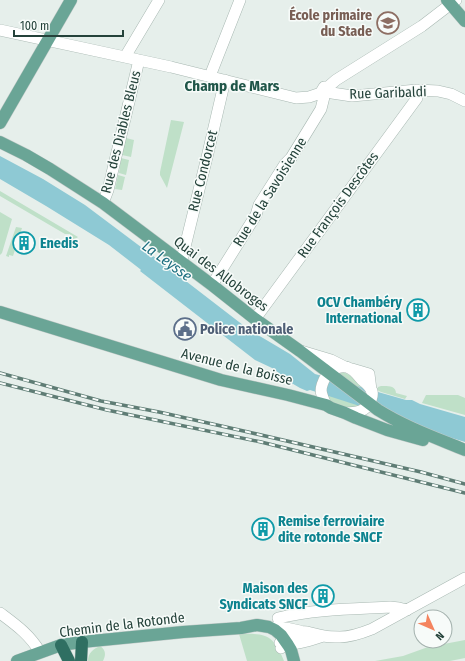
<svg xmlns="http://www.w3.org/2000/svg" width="465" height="661" viewBox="0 0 465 661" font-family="'Fira Sans Condensed',sans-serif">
	<rect width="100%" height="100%" fill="#e6efeb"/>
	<!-- green -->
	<path fill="#bfe0c8" d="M171,120L184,122L167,188L160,175V172Z
		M126,138L134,140L131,157L122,155Z
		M121,158L129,160L126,175L119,173Z
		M118,175L125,177L122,190L115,189Z
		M0,191L78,237L74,240L70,234H65L0,196Z
		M0,212L12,219L2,253L0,255Z
		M16,227L22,228L13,256L9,255V257L6,256Z
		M338,370L350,375L362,384L366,396L336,371Z
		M381,386C386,386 396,385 396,393L407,396L405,399L381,392L377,390L378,387Z
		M325,388L359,404L360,408L349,409L332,403L327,398Z
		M426,395H458L465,398V415L422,403Z
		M239,634C266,633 274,635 284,661H247Z
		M465,640V658L450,661H375L403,656L428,647Z
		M100,646C106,650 106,655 103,661H88C88,653 93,649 100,646Z"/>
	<!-- water -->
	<path fill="#8ec9d4" d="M0,156L43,179L85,205L165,265L252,332L263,338L290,354L315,374L406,400H412L420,404L465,417V442L412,426L400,419L310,390L307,391L300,388L283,378L279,373L272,368L255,360L140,271L141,270L140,269L109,245L46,206L0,179Z"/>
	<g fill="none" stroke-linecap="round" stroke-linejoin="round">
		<!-- minor casing -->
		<g stroke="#a8b8b2" stroke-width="12">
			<path id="minor" d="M0,30L171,67L296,98L309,97L321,93
				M125,57L159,0
				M210,76L240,0
				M332,93L352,96L417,90L438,91L451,94L465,101
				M324,97L322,95L321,92L324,87H328L336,80L422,26L456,0
				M103,203L108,190L139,60
				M179,261L182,259L208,153L225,80
				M212,285L219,274L256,215L259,205L285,164L291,158L321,109L324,97
				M255,319L417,98V90
				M301,351L331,360L345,367
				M352,369L369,374L371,390
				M326,405C320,392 319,389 326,376C331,368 343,364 351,369C355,371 358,376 362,380C366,383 370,387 372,391C373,395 372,397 371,400C367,412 355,413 345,413
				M0,613C16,625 29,634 40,652
				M278,618C315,609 352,609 390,607L399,608L407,610
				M269,627L286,628L300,631
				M280,643C291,647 311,640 323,636
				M281,648C282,643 284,639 289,636C301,627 311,634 324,636C329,637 335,637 340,637C351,637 362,633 372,629L465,578"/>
		</g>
		<!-- major casing -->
		<g stroke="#c2cac8" stroke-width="13">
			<path id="major" d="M447,0L465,21
				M0,123L71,0
				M0,142L26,155L50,169L103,203L212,285L255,319L300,351L378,410C405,427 436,438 465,450
				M0,312L221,380L288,395L326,405L331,408L345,413L356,418L387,430L423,440
				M17,661L61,645L82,642L183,632L241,628L257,625L269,627L275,630L281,635L288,645L291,650L294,661"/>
		</g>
		<!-- highway casing -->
		<g stroke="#c2cac8" stroke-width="13">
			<path id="highway" d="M61,645L69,661
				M81,661L82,642"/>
		</g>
		<!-- minor -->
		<use href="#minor" stroke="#fff" stroke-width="11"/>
		<!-- major -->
		<use href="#major" stroke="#6aa596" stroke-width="12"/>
		<!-- highway -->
		<use href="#highway" stroke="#2f6f62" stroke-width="12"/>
		<!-- rail casing -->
		<g stroke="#5f7d75" stroke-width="3.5">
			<path id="rail" d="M0,373L101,401L159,412L248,432L421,472L465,484
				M0,383L107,410L261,442L465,493"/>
		</g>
		<!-- rail -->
		<use href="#rail" stroke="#f7fbf9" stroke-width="2" stroke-dasharray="6" stroke-linecap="butt"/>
	</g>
	<!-- icons -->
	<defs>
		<g id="school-ring" transform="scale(1.15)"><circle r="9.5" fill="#f7fbf9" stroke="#8d6e63" stroke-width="1.5"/><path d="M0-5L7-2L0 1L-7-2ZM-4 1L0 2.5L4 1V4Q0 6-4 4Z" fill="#8d6e63"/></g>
		<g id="building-ring" transform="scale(1.15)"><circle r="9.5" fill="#f7fbf9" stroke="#0f9aa8" stroke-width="1.5"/><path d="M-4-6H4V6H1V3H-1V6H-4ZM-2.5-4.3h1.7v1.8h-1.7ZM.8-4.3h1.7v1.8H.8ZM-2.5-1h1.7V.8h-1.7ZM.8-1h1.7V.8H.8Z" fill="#0f9aa8"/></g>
		<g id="civic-ring" transform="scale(1.15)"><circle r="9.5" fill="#f7fbf9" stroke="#5c6f8a" stroke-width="1.5"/><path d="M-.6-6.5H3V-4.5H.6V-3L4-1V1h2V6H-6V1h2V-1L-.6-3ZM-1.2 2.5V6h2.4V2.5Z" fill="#5c6f8a"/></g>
	</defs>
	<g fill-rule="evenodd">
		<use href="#school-ring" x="388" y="23"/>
		<use href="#building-ring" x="24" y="243"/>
		<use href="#building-ring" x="418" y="310"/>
		<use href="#civic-ring" x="185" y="329"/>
		<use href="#building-ring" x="263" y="529"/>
		<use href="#building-ring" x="323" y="596"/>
	</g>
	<g text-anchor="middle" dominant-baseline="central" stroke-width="3" stroke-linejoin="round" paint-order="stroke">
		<!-- education labels -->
		<g font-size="14" font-weight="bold" fill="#785e54" stroke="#f7fbf9" text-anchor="end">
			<text x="372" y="15">École primaire<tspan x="372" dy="16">du Stade</tspan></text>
		</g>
		<!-- street labels -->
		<g font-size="14" fill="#24423a" stroke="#f7fbf9">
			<text transform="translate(388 93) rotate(-2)">Rue Garibaldi</text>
			<text transform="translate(121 132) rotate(-76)">Rue des Diables Bleus</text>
			<text transform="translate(203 171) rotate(-76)">Rue Condorcet</text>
			<text transform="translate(270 192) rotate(-58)">Rue de la Savoisienne</text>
			<text transform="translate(338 205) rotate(-54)">Rue François Descôtes</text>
			<text transform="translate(221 274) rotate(37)">Quai des Allobroges</text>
			<text transform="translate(237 367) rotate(14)">Avenue de la Boisse</text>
			<text transform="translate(122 625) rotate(-7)">Chemin de la Rotonde</text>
		</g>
		<!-- culture labels -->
		<g font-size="14" font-weight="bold" fill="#0d838f" stroke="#f7fbf9" text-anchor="start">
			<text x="40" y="243">Enedis</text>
			<text x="402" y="302" text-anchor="end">OCV Chambéry<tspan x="402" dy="16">International</tspan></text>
			<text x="278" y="521">Remise ferroviaire<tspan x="278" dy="16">dite rotonde SNCF</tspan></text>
			<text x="308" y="588" text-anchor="end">Maison des<tspan x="308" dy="16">Syndicats SNCF</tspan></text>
		</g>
		<!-- service labels -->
		<g font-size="14" font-weight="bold" fill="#4e5e75" stroke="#f7fbf9" text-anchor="start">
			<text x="200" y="329">Police nationale</text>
		</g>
		<!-- neighbourhood labels -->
		<g font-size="15" font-weight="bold" fill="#1f5548" stroke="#f7fbf9">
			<text x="232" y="86">Champ de Mars</text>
		</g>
		<!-- water labels -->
		<g font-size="15" font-style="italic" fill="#1c6f80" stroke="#f7fbf9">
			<text transform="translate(167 261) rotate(36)">La Leysse</text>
		</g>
	</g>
	<!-- north arrow -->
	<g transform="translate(433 629) rotate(135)"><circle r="19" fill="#f7fbf9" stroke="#a3b1ad"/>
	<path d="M0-3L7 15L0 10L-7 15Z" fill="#f4845f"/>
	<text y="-6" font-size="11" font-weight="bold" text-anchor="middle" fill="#24423a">N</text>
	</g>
	<!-- scale -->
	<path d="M14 30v6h109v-6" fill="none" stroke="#24423a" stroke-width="2"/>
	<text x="20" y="30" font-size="12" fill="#24423a" stroke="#f7fbf9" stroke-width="3" paint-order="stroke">100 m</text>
</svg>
